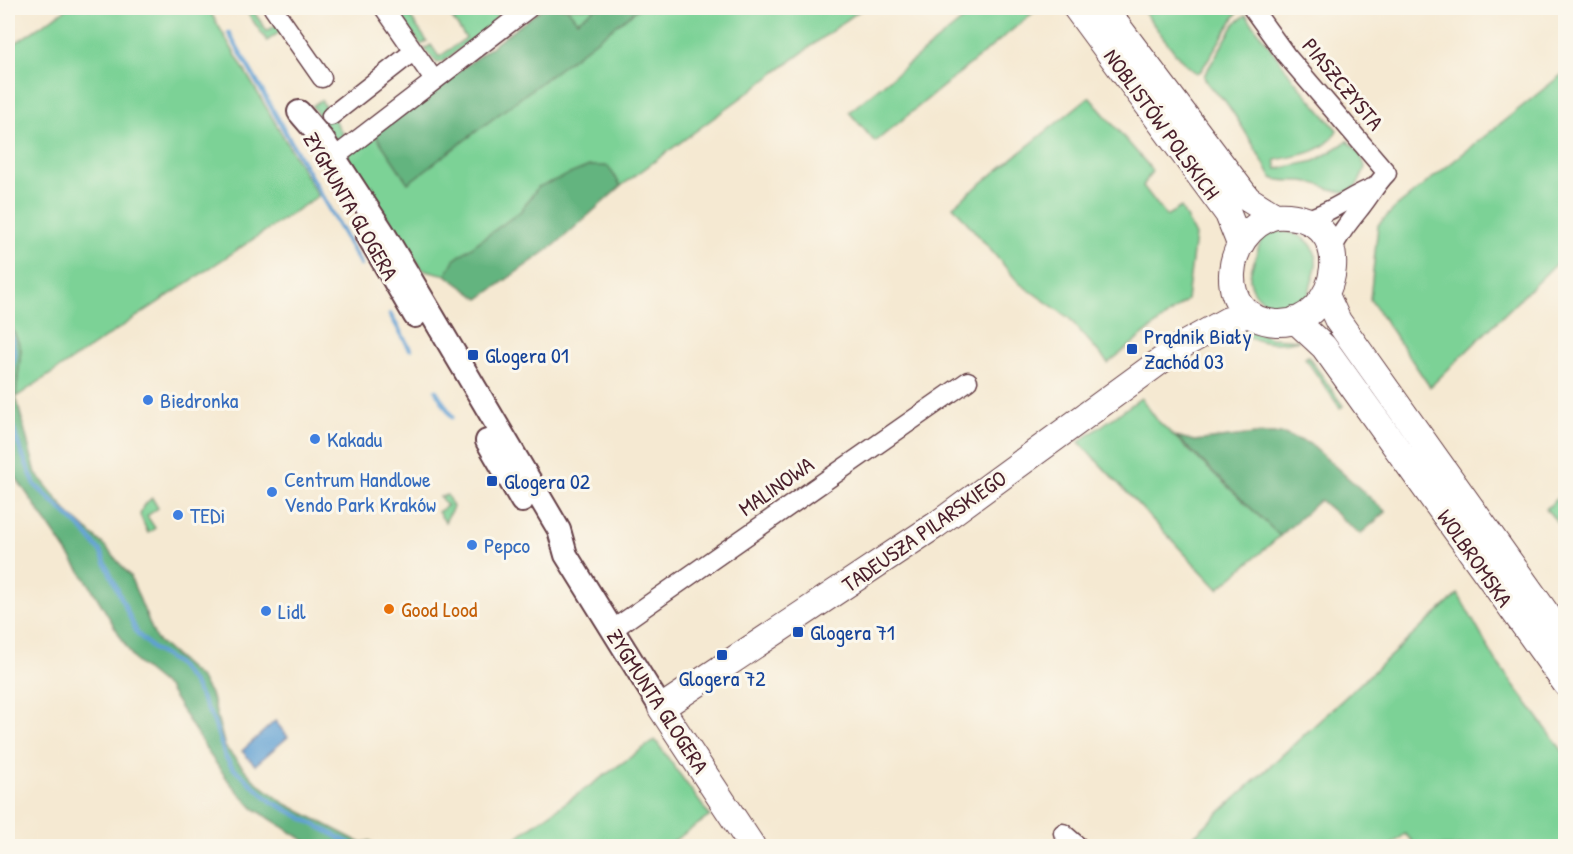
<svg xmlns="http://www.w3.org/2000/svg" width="1573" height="854" viewBox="0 0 1573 854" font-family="'Patrick Hand',sans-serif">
	<rect width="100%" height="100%" fill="#fbf7ec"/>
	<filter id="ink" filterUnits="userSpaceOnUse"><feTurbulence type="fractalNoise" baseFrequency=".0167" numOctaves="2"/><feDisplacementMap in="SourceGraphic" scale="12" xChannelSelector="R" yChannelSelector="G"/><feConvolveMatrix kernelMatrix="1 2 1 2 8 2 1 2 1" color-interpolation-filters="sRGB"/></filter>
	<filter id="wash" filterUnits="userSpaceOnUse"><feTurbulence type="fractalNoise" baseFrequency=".008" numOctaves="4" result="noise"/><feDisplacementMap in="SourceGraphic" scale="24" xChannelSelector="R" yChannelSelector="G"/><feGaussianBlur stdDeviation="1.35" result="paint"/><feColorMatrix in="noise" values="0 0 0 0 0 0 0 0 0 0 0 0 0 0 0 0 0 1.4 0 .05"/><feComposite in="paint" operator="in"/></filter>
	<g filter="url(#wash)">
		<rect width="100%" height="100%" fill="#f5e9d2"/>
		<!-- green -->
		<path fill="#7bd296" stroke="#627860" stroke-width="1.5" d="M68,8H208L318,196L16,397L21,349L8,317V48Z
			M244,8H251L267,31L277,25L281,31L267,41Z
			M395,8H404L427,41L421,45Z
			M445,8H490L497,16L510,8H515L442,62L437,63L424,49L431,45L439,57L466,38Z
			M567,8H596L577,21Z
			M639,8H863L621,186L608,167L538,187L521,211L454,260L446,275L422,269L346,155L375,134L408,183Z
			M965,8H1030L1034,12L875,142L849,112L970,14Z
			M1141,8H1179L1180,10L1240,8L1201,71L1196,73L1179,58Z
			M1246,15L1294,80L1337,130C1327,153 1297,156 1275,160L1277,169L1315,161L1348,141L1361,155L1365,167C1353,208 1334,187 1309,182C1297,179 1282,183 1272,178C1257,151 1243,126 1225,101C1219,94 1206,86 1204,76L1235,23Z
			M1565,72L1566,176L1561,180L1565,185V255L1430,387L1370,299L1378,225L1395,208Z
			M1089,97L1148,165L1152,171L1143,186L1166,216L1181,207L1195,236L1187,300L1108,363L1069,318L1019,283L953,206Z
			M321,100L347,140L338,144L312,106Z
			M1276,231C1297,231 1319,241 1316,266C1314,278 1309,287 1308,299C1290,318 1254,306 1250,280C1249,269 1255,262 1257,253C1260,240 1262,234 1276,231Z
			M1231,327H1244L1271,338L1299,340C1273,347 1252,342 1231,327Z
			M1308,356L1343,406L1340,408L1305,358Z
			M1141,398L1157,420L1280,536L1218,589L1079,442Z
			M1565,491V531L1546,509Z
			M447,495L453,507L445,522L438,512L447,506L440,497Z
			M152,498L158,508L147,516L155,528L148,533L140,515L143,506Z
			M1458,594L1496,661L1565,754V846H1417L1405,834L1390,846H1183Z
			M655,740L710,816L666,846H504Z"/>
		<!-- forest -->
		<path fill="#64b47f" stroke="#576a55" stroke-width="1.5" d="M543,8H567L577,21L596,8H639L408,183L375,134Z
			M589,166H608L621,186L556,244L479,299L446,275L454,260L521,211L538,187Z
			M8,317L21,349L16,397L36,473L69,514L105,546L130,576L156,639L201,679L212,697L225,747L254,780L284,803L361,843L370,841L376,846H313L253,808L230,783L210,755L168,688L135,661L91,587L8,466Z
			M1255,434H1284L1310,444L1386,512L1360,534L1320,500L1280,536L1176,436L1194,441Z"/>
		<!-- water -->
		<path fill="#60a0d3" stroke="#55607f" stroke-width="1.5" d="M275,721L288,737L255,765L242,751Z"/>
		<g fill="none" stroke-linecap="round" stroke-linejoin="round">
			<!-- stream -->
			<path stroke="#60a0d3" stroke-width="4.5" d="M229,33L361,265
				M390,314L410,349
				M8,323L15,355L8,382
				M436,391L452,417
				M8,408L17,441L35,485L83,530L100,551L137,633L152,648L176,663L194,684L214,722L225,756L232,767L272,802L355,846"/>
		</g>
	</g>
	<g filter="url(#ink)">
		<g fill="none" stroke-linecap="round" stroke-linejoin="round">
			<!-- minor casing -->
			<g stroke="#643d44" stroke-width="21">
				<path id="minor" d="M273,8L322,78
					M384,8L434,80
					M1252,8L1286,55L1387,173C1376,184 1370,196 1361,207C1349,222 1339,234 1331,252
					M331,116L414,51
					M335,157L529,8
					M1306,219C1331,213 1349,197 1372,188
					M612,630L968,381
					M1063,833L1078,846"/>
			</g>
			<!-- tertiary casing -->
			<g stroke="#643d44" stroke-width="26">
				<path id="tertiary" d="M299,112L323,140L383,232L559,530L566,555L661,708
					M368,236L415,316
					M487,441L522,501"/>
			</g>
			<!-- secondary casing -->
			<g stroke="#643d44" stroke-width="28">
				<path id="secondary" d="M1076,8L1228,214L1240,244
					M1104,8L1248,199L1275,216
					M1275,216C1363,210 1341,327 1276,323C1213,319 1222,232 1275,216Z
					M1326,295L1338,321L1566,641
					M1295,320L1324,347L1566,684
					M752,846L661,708L936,525L1181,346L1228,320L1250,314"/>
			</g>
			<!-- minor -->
			<use href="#minor" stroke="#fff" stroke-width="18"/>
			<!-- tertiary -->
			<use href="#tertiary" stroke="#fff" stroke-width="22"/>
			<!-- secondary -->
			<use href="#secondary" stroke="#fff" stroke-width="26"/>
		</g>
	</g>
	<!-- markers -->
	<g fill="#1a4fb4" stroke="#fbf7ec" stroke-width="2">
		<rect x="1126" y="343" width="12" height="12" rx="3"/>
		<rect x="467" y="349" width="12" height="12" rx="3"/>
		<rect x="486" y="475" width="12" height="12" rx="3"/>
		<rect x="792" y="626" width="12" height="12" rx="3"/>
		<rect x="716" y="649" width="12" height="12" rx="3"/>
	</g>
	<g fill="#3f7fe0" stroke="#fbf7ec" stroke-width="2">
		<circle cx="148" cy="400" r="6"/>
		<circle cx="315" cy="439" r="6"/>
		<circle cx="272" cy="492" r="6"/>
		<circle cx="178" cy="515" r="6"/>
		<circle cx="472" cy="545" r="6"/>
		<circle cx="266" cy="611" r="6"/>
	</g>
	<circle fill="#e8710a" stroke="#fbf7ec" stroke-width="2" cx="389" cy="609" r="6"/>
	<g text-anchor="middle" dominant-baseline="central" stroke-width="6" stroke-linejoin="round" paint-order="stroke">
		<!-- street labels -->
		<g font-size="22" fill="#4a1f2b" stroke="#fbf7ec">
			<text transform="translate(1343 84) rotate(50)">PIASZCZYSTA</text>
			<text transform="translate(1162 124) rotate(54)">NOBLISTÓW POLSKICH</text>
			<text transform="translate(351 206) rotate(60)">ZYGMUNTA GLOGERA</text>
			<text transform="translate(776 486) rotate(-35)">MALINOWA</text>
			<text transform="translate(924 531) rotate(-35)">TADEUSZA PILARSKIEGO</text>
			<text transform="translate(1475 558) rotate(55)">WOLBROMSKA</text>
			<text transform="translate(658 701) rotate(57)">ZYGMUNTA GLOGERA</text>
		</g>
		<!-- transit labels -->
		<g font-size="22" fill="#164399" stroke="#fbf7ec" text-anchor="start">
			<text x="1144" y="336">Prądnik Biały<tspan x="1144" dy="25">Zachód 03</tspan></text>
			<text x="485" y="355">Glogera 01</text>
			<text x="504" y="481">Glogera 02</text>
			<text x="810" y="632">Glogera 71</text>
			<text x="722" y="678" text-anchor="middle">Glogera 72</text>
		</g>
		<!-- shop labels -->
		<g font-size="22" fill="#366cbe" stroke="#fbf7ec" text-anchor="start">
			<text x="160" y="400">Biedronka</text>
			<text x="327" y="439">Kakadu</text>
			<text x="284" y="479">Centrum Handlowe<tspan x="284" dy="25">Vendo Park Kraków</tspan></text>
			<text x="190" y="515">TEDi</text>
			<text x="484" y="545">Pepco</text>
			<text x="278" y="611">Lidl</text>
		</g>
		<!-- food labels -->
		<g font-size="22" fill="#c56008" stroke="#fbf7ec" text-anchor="start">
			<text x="401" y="609">Good Lood</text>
		</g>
	</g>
	<!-- margin -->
	<rect width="1573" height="854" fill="none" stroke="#fbf7ec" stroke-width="30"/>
</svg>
